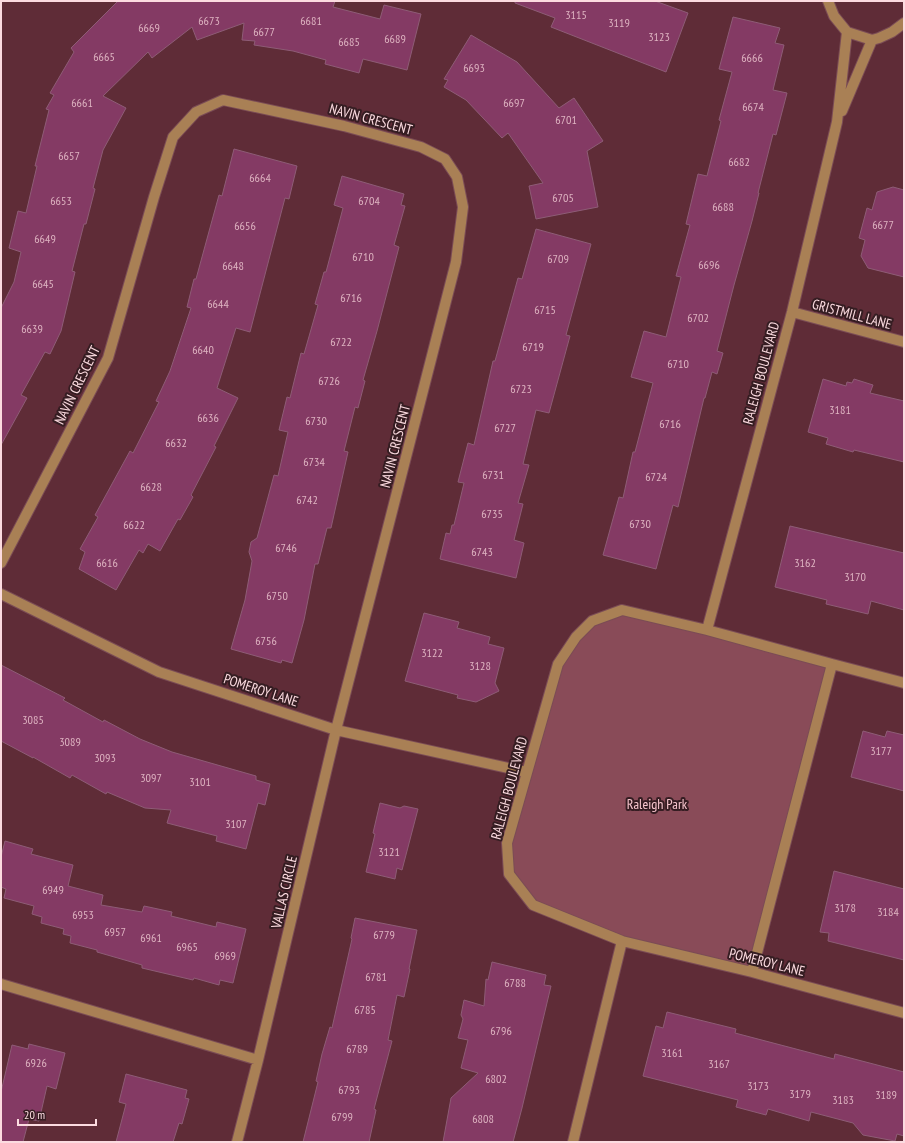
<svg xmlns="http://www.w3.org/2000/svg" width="905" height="1143" viewBox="0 0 905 1143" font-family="'PT Sans Narrow',sans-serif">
	<rect width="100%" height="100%" fill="#5f2c37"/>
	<!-- green -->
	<path fill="#894b58" d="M622,610L832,664L752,972L622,941L533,905L509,874L507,843L558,664L592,621Z"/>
	<!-- building -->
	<path fill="#843a64" stroke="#8e5c76" d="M118,1H335L333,7L380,19L384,5L421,14L407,70L363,59L359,73L325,64L326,60L293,51L254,45L255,41L242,40L244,23L197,40L192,27L152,58L148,52L103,96L126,108L103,150L93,188L95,189L86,224H84L72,271L75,272L61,331L50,354L45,352L21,395L27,398L1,445V308L14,282L21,252L9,248L18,211L26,213L37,166H35L49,110L46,109L54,95L50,93L74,52L71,48Z
		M515,1H655L688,13L666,72L551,27L555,18L515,3Z
		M733,17L780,28L775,43L784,45L773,90L787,93L776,135L773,134L758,193H759L752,221L734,285L717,351L723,353L717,374L712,372L705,398H704L678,507L673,505L656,569L603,555L619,497L623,498L633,452H635L653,383L631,377L644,331L666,337L681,277L676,276L690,225L686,224L698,174L707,176L721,121L719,120L732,72L719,69Z
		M471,35L517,62L559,108L574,98L603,141L587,151L598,207L536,219L529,186L543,183L508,133L502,138L466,100L444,87L448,80L444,79Z
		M234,149L297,166L289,199L285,198L250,332L236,328L217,388L238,398L214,446L216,447L191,495L193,497L180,520L178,519L160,551L148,544L143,553L139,550L116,590L79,569L85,552L80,549L98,517L95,515L130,451L133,453L159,402L156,401L170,371L191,308L187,307L194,279H196L219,195L222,196Z
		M342,176L404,194L401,205L405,206L394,245L399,247L377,331L363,380L365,381L358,408L355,407L344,451L348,452L331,528H327L318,564H315L304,620L292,663L282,660L281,663L231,649L245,600L252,561L249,552L251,542L257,538L274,475L278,476L288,432L279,430L287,397L290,398L301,353L304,354L318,305L315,304L324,272H326L343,208L334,205Z
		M893,187L904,190V277L868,268L861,256L865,240L859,238L867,208L872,210L877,192Z
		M536,229L591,244L566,335L570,336L549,413L536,410L523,464L529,465L518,503L523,504L514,540L524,543L516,578L440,559L446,533L450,534L452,525H454L464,483L458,482L468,443L474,445L493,361H495L518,278L522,279Z
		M823,379L846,386L847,382L852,383L854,379L873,385L870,393L904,401V462L854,450L853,452L826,444L828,438L808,432Z
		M790,526L904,553V610L871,601L868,614L826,604L827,600L775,587Z
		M424,613L459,622L457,628L490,637L488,644L504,648L495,683L499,691L476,702L457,698L458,695L405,681Z
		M1,665L65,698L63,700L103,722L104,720L140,739L172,752L256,776V780L270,784L265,805L258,803L246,849L216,841L217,836L167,823L171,810L145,808L107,792L106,794L72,775L70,778L33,757V758L1,741Z
		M863,731L885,737L887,731L904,735V791L851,777Z
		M380,803L400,808L404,806L418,809L402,870L397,868L395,879L366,872L375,834L373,833Z
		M5,841L33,849L31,854L73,865L68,886L103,895L101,905L142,912L144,906L172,912L171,916L216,927L217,922L246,929L233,983L220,980L219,985L194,978L193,980L142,968V965L97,952V950L70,943L71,936L63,934L64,929L41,923L42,917L32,914L34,906L4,898L6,889L1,887V857Z
		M834,871L904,889V960L828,941L829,933L820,932Z
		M355,918L417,930L409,969H410L404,997L397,995L388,1040L392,1041L374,1109L376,1110L369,1142H303L318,1082L316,1081L322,1054L330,1027L332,1028L352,939L351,938Z
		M492,962L546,975L544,985L551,986L522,1108L513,1142H443L451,1098L478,1073L461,1068L468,1040L458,1038L463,1019L461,1015L464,1000L484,1006L486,979L488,980Z
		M667,1012L736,1029L735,1033L834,1059L835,1054L904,1072V1136L897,1134L895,1141L863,1135L853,1123L811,1112L809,1121L768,1109L766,1115L736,1107L738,1100L643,1076L656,1026L663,1028Z
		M29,1044L65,1053L56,1089L47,1086L39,1121L29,1119L23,1142H1V1092L12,1045L28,1049Z
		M126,1074L187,1090L185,1098L189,1099L182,1124L179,1123L173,1142H116L126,1104L119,1102Z"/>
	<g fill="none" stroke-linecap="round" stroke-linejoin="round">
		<!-- minor casing -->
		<g stroke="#7b4c55" stroke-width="12">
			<path id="minor" d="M828,1L834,16L847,32L872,40L879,38L892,32L904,23
				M842,111L872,40
				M792,312L904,342
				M1,563L108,358L154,197L173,137L196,112L223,100L344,126L421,147L445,159L457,177L463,207L456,262L336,730L258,1060L237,1142
				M1,594L159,672L336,730L526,772
				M707,630L792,312L837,122L847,32
				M832,664L904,683
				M752,972L832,664L707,630L622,610L592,621L576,637L558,664L507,843L509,874L533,905L622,941L752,972L904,1013
				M1,984L258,1060
				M573,1142L622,941"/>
		</g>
		<!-- minor -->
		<use href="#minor" stroke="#a98055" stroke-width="10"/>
	</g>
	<g text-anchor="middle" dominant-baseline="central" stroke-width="4" stroke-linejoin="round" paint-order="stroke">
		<!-- number labels -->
		<g font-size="12" fill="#deb3c1">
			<text x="576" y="14">3115</text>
			<text x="209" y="20">6673</text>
			<text x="311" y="20">6681</text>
			<text x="619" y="22">3119</text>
			<text x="149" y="27">6669</text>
			<text x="264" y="31">6677</text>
			<text x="659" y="36">3123</text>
			<text x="395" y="38">6689</text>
			<text x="349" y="41">6685</text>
			<text x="104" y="56">6665</text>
			<text x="752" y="57">6666</text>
			<text x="474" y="67">6693</text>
			<text x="82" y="102">6661</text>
			<text x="514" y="102">6697</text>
			<text x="753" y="106">6674</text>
			<text x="566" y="119">6701</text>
			<text x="69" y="155">6657</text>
			<text x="739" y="161">6682</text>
			<text x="260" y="177">6664</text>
			<text x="563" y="197">6705</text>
			<text x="61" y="200">6653</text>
			<text x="369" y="200">6704</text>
			<text x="723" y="206">6688</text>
			<text x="883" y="224">6677</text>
			<text x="245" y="225">6656</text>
			<text x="45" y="238">6649</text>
			<text x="363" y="256">6710</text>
			<text x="558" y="258">6709</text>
			<text x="709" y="264">6696</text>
			<text x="233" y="265">6648</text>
			<text x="43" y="283">6645</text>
			<text x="351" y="297">6716</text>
			<text x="218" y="303">6644</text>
			<text x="545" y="309">6715</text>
			<text x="698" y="317">6702</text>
			<text x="32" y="328">6639</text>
			<text x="341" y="341">6722</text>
			<text x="533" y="346">6719</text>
			<text x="203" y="349">6640</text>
			<text x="678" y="363">6710</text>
			<text x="329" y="380">6726</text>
			<text x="521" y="388">6723</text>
			<text x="840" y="409">3181</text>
			<text x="208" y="417">6636</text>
			<text x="316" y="420">6730</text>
			<text x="670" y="423">6716</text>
			<text x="505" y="427">6727</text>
			<text x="176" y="442">6632</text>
			<text x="314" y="461">6734</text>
			<text x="493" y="474">6731</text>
			<text x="656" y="476">6724</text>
			<text x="151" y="486">6628</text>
			<text x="307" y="499">6742</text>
			<text x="492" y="513">6735</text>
			<text x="640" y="523">6730</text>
			<text x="134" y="524">6622</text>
			<text x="286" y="547">6746</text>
			<text x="482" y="551">6743</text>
			<text x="107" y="562">6616</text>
			<text x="805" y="562">3162</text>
			<text x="855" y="576">3170</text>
			<text x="277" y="595">6750</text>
			<text x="266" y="640">6756</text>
			<text x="432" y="652">3122</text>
			<text x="480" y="665">3128</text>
			<text x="33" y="719">3085</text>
			<text x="70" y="741">3089</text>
			<text x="881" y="750">3177</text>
			<text x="105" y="757">3093</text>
			<text x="151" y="777">3097</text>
			<text x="200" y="781">3101</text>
			<text x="236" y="823">3107</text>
			<text x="389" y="851">3121</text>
			<text x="53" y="889">6949</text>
			<text x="845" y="907">3178</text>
			<text x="888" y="911">3184</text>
			<text x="83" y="914">6953</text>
			<text x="115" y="931">6957</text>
			<text x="384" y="934">6779</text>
			<text x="151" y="937">6961</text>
			<text x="187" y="946">6965</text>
			<text x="225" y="955">6969</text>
			<text x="376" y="976">6781</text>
			<text x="515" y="982">6788</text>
			<text x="365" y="1009">6785</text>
			<text x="501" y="1030">6796</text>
			<text x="357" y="1048">6789</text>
			<text x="672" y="1052">3161</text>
			<text x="36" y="1062">6926</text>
			<text x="719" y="1063">3167</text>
			<text x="496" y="1078">6802</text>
			<text x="758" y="1085">3173</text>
			<text x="349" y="1089">6793</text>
			<text x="800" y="1093">3179</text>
			<text x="886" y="1094">3189</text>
			<text x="843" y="1099">3183</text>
			<text x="342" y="1116">6799</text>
			<text x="483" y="1118">6808</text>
		</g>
		<!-- street labels -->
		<g font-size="14" fill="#fcdbe0" stroke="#351d22">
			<text transform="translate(371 119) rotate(15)">NAVIN CRESCENT</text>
			<text transform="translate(852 314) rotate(15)">GRISTMILL LANE</text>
			<text transform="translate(761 373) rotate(-75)">RALEIGH BOULEVARD</text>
			<text transform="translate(77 385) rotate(-64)">NAVIN CRESCENT</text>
			<text transform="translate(395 446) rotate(-76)">NAVIN CRESCENT</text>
			<text transform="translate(261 690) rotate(18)">POMEROY LANE</text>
			<text transform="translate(509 788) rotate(-75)">RALEIGH BOULEVARD</text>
			<text transform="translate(284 892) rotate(-77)">VALLAS CIRCLE</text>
			<text transform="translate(767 962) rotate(14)">POMEROY LANE</text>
		</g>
		<!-- park labels -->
		<g font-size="14" fill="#f8c6ce" stroke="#351d22">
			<text x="657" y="804">Raleigh Park</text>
		</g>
	</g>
	<!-- border -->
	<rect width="905" height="1143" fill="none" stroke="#fcdbe0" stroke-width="4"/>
	<!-- scale -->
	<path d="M18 1119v6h78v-6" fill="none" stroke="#fcdbe0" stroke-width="2"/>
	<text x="24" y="1119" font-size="12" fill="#fcdbe0" stroke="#351d22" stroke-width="3" paint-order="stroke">20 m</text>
</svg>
